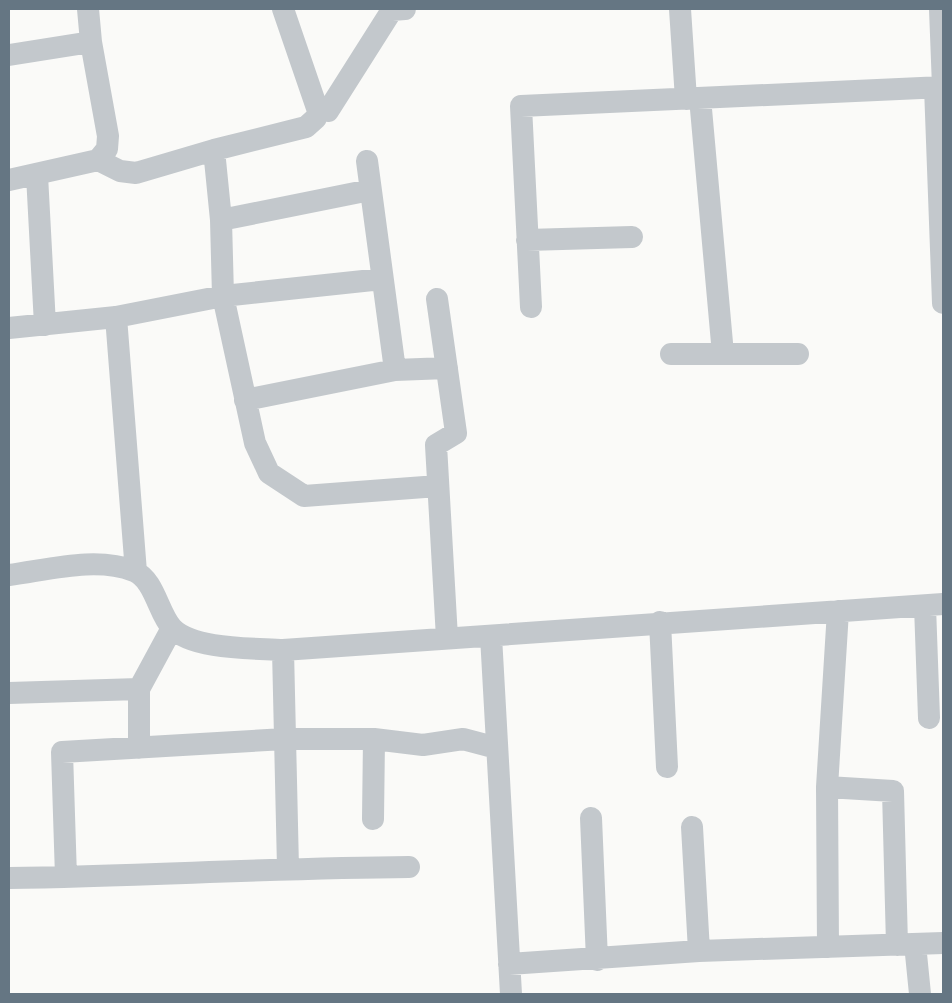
<svg xmlns="http://www.w3.org/2000/svg" width="952" height="1003" viewBox="0 0 952 1003" font-family="Quicksand,sans-serif">
	<rect width="100%" height="100%" fill="#fafaf8"/>
	<g fill="none" stroke-linecap="round" stroke-linejoin="round">
		<!-- minor -->
		<path stroke="#c3c8cc" stroke-width="22" d="M680,9L686,99
			M940,9L943,87
			M9,55L91,42
			M935,87L943,303
			M700,98L723,354
			M328,111L392,10L405,9
			M214,150L221,220L223,296L255,443L269,473L304,496L438,486
			M98,160L120,171L136,173L214,150L306,127L316,118L318,111L283,9
			M367,161L395,370L447,368
			M37,175L45,325
			M9,180L98,160L107,149L108,136L91,42L88,9
			M221,220L370,190
			M527,240L632,237
			M437,299L456,433L436,445L447,638
			M531,307L521,106L943,87
			M116,317L136,572
			M9,328L116,317L223,296L382,279
			M671,354H798
			M245,400L395,370
			M9,575C48,570 96,556 134,571C155,580 158,613 172,628C193,650 254,648 283,650L943,604
			M925,606L929,718
			M660,622L667,767
			M491,636L511,994
			M283,650L288,868
			M9,693L139,689
			M374,739L423,745L463,739L497,748
			M139,748V689L172,628
			M827,787L893,791L897,945
			M591,818L597,960
			M692,827L699,951
			M66,877L62,752L285,739H374L373,819
			M9,878C142,876 275,868 409,867
			M915,944L920,994
			M828,947L827,787L838,611
			M509,964L699,951L943,943"/>
	</g>
	<!-- border -->
	<rect width="952" height="1003" fill="none" stroke="#657683" stroke-width="20"/>
</svg>
